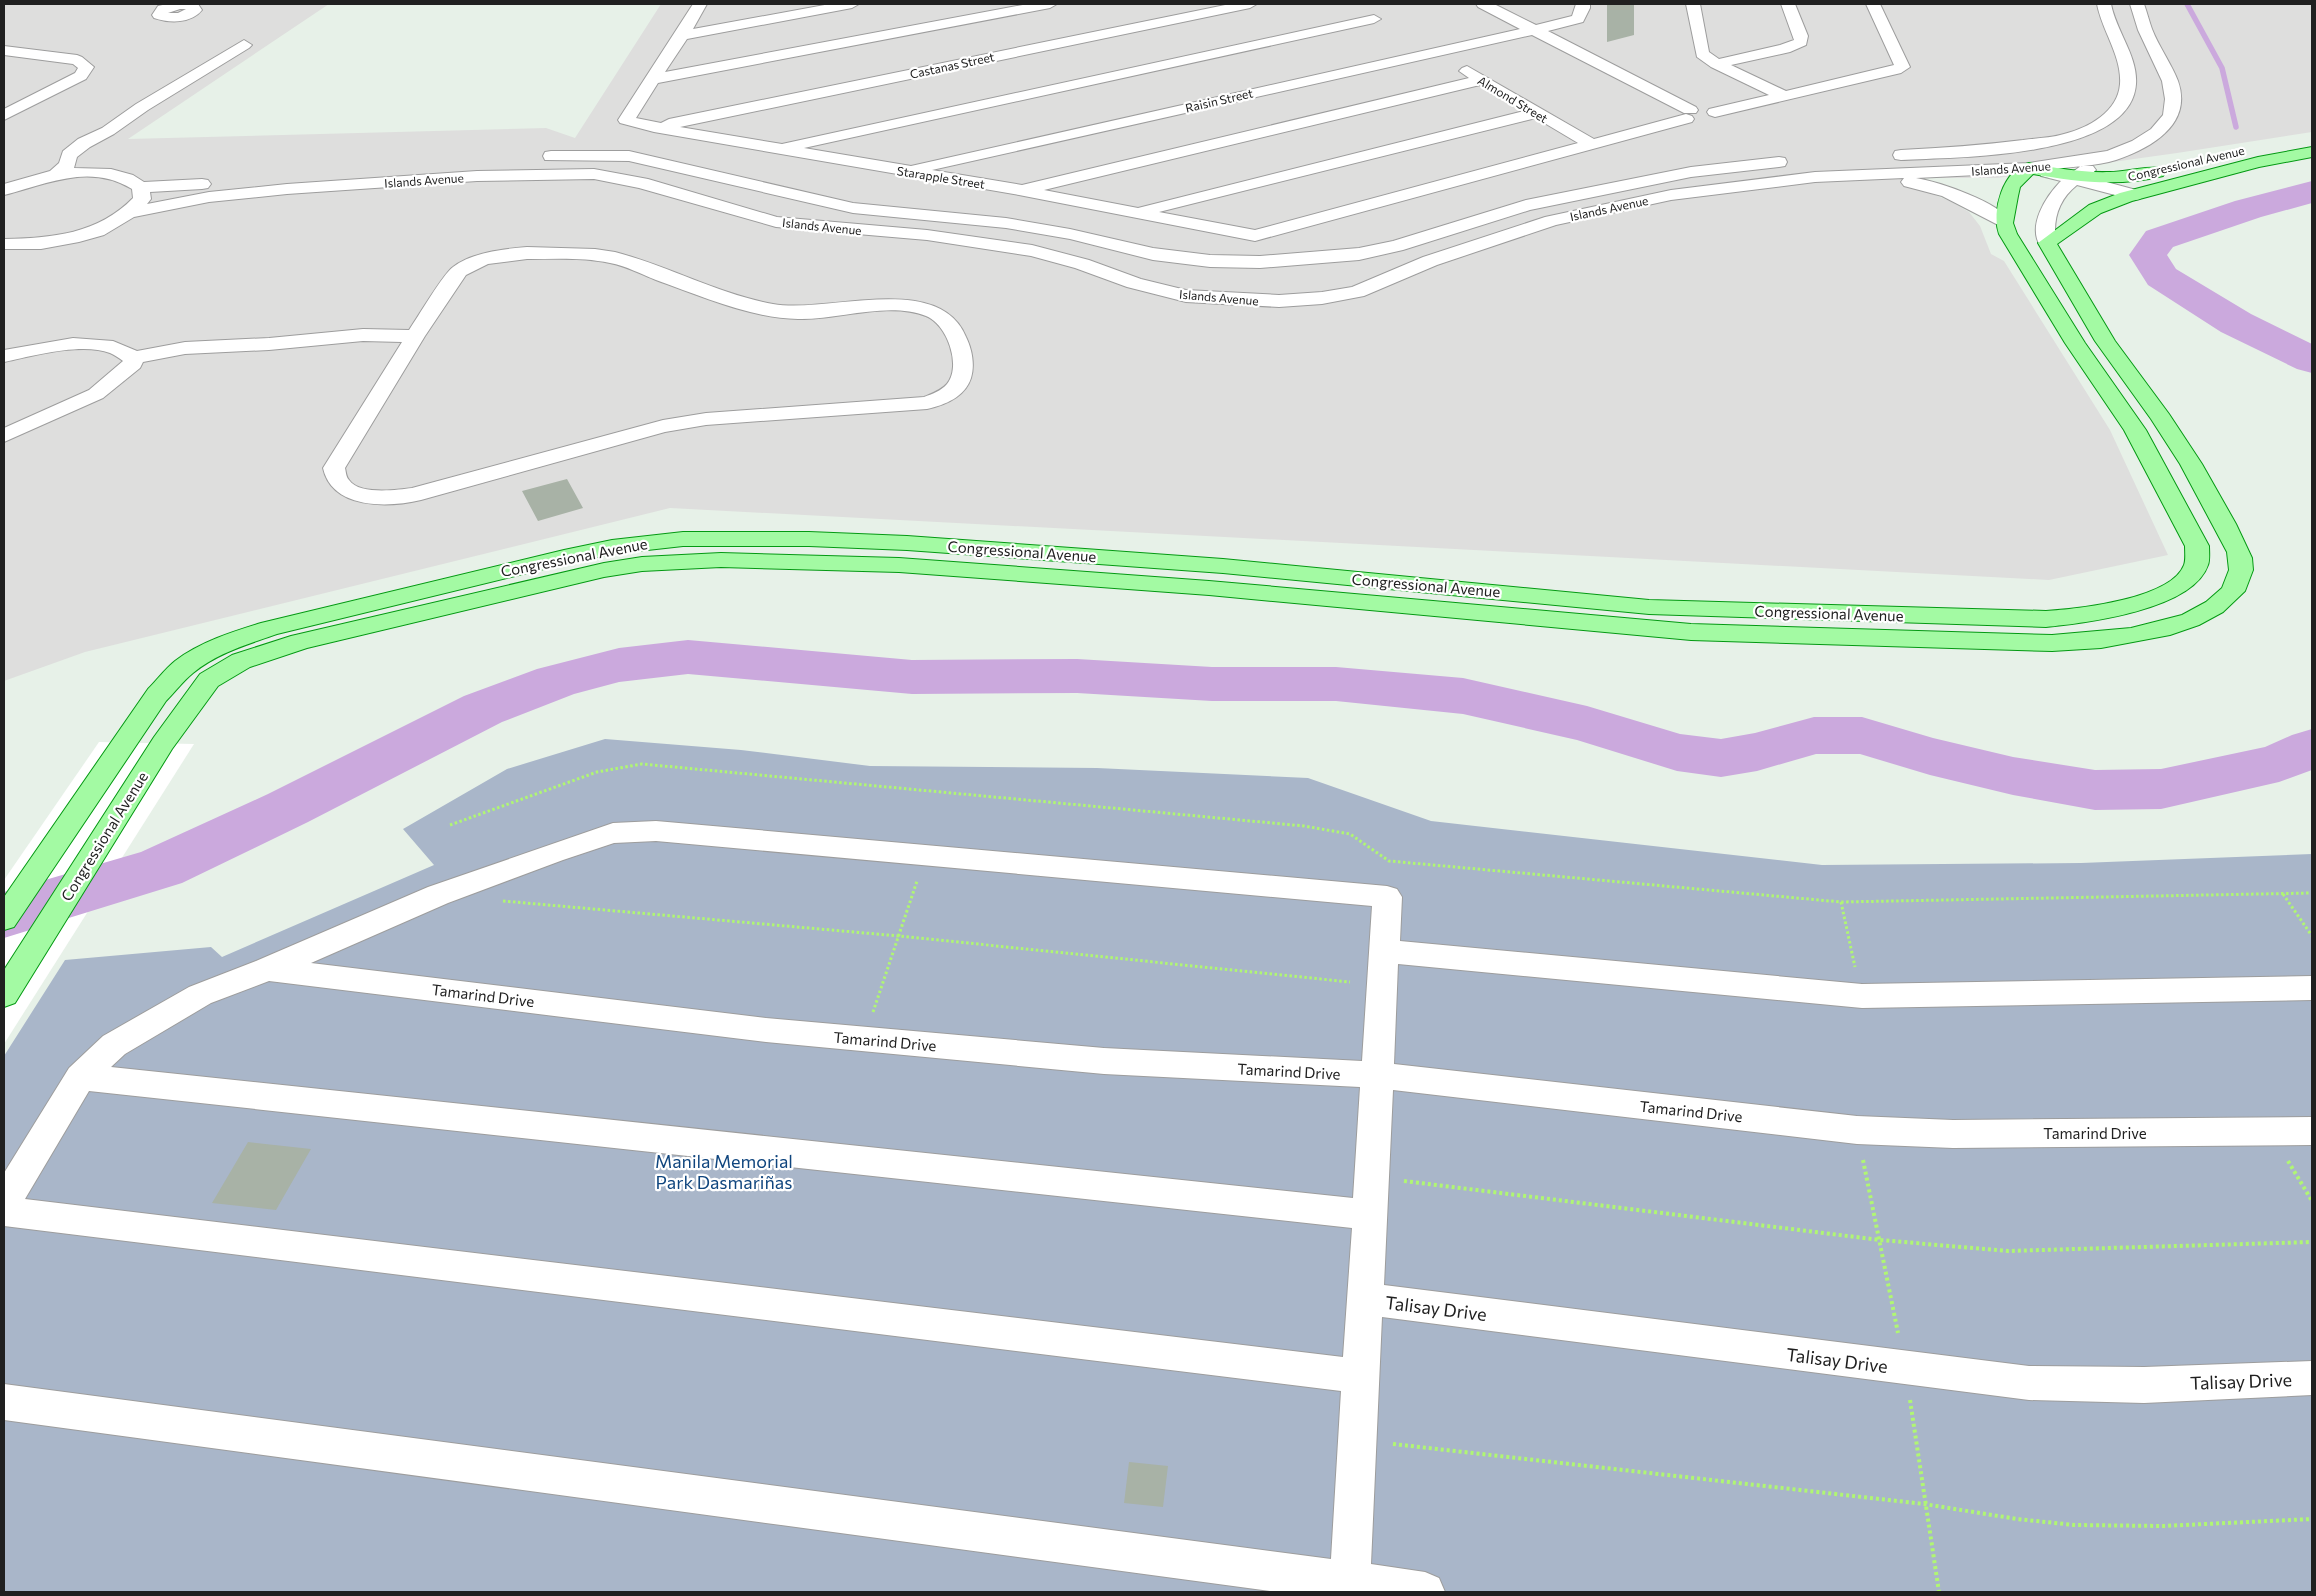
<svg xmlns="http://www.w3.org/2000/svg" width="2316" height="1596" viewBox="0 0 2316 1596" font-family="Commissioner,sans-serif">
	<rect width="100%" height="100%" fill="#e7f1e8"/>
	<!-- residential -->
	<path fill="#dededd" d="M4,4H329L128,139L546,128L575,138L661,4H2312V132L2177,153L1997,178H1925L1917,188L1950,201L1969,212L1980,226L1991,254L2004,261L2110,430L2168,555L2049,580L670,508L85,652L4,681Z"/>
	<!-- cemetery -->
	<path fill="#a9b6c9" d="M605,739L741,750L870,766L1097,768L1308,778L1431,821L1822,865L2081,863L2312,854V1592H4V1056L65,960L211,947L222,957L434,865L403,829L507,769Z"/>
	<!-- pier -->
	<path fill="#fff" d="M99,742L194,744L4,1044V880Z"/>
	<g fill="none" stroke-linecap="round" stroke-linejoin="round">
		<!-- stream -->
		<path stroke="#cba9dd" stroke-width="5.5" d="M2187,4L2222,68L2236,127"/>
		<!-- river -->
		<path fill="#cba9dd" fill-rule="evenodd" d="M2312,181V203L2261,217L2173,247L2167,255L2176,269L2251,314L2312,344V373L2297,369L2221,332L2148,285L2129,255L2146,231L2235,201Z
			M688,640L912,660L1077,659L1212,667H1336L1463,678L1587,706L1680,734L1721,739L1755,733L1814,717H1862L1933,738L2013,757L2095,770L2161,769L2265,747L2292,735L2312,729V770L2279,782L2161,809L2095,810L2013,795L1930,775L1860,754H1816L1757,771L1721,777L1677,771L1577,740L1463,714L1336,701H1212L1077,693L912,694L688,674L619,682L574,694L502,722L308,822L182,883L4,938V892L141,852L268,794L464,696L537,669L619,648Z"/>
	</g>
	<!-- building -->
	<path fill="#a8b2a6" d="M1607,4H1634V35L1607,42Z
		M567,479L583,508L538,521L522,491Z
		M248,1142L311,1149L276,1210L212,1203Z
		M1129,1462L1168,1466L1163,1507L1124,1503Z"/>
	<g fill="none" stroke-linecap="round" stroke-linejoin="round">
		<!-- minor casing -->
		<g stroke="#9d9d9d" stroke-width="2">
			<path id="minor" d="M167,4H198L202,10C191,24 169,23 154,18L152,15L158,6ZM180,9H186L178,13H168Z
				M693,4H707L693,29L830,4H859L852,8L687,39L665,72L1028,4H1057L1050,8L658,83L636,118L661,123L669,119L1230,4H1257L1250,8L680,127L782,144L1374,15L1381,19L1374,23L804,148L911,166L1520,29L1478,7L1476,4H1494L1536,25L1572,16L1576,4H1590V8L1583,22L1548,31L1696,107L1698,110L1696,113H1684L1532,35L932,170L1022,185L1469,78L1459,71L1462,68L1467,66L1594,139L1686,114L1692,116L1694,119L1692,122L1255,241L1019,195L654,132L620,123L618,120ZM1480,85L1524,111L1138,208L1044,190ZM1536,118L1578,143L1255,230L1159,212Z
				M1686,4H1700L1709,52L1719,59L1780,45L1794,40L1781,4H1795L1808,36L1806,45L1790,52L1731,65L1786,91L1894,65L1866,4H1880L1910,67L1901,73L1715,117L1709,115L1707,112L1709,109L1769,95L1711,67L1697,57Z
				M2097,4H2111C2116,31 2138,56 2136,84C2131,159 1956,157 1901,160L1895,159L1893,155L1895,151L1901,150C1942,148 1982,145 2023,140C2036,138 2051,138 2064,134C2088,128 2118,112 2120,84C2122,56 2102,31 2097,4Z
				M2130,4H2144C2147,12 2149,21 2152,29C2159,47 2171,63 2178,81C2193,124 2152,148 2116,160C2097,166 2075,166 2056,169L2071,173L2081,166H2093L2096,170L2088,177L2140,191L2143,195L2140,199L2134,200L2077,185C2062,197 2055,212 2055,231C2055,237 2057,242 2053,247H2041C2026,226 2047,195 2061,181L2041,176L2039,172L1916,178C1940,182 1999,202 2013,223L2010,227L2004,228L1942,196L1904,186L1901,182L1904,178L1815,182L1671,200L1556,225L1437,265L1364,296L1322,304L1279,307L1186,302L1127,287L1075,268L1031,256L927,240L776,227L639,188L594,179L477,181L287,194L209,202L134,217L104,235L79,242L41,249H4V239C52,238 98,234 133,198L132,189C89,163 48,184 4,195V184L50,171L59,163L63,151L78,139L102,128L136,104L244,40L252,45L249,48L148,110L114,134L90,147L77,157L74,168L111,169L133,175L144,182L202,179L208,180L211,184L208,188L202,189L150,192L151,199L147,204L209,192L287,184L477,171L594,169L648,179L777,217L927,230L1032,245L1089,260L1141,279L1186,290L1279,295L1322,292L1352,287L1423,257L1545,217L1671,190L1815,172L2029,163L2107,151L2132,141L2151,129L2163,115L2165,99L2162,81L2138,30Z
				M4,46L77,55L82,57L94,67L86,79L4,120V109L75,73L78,68L73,64L4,55Z
				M551,151H629L853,203L1006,218L1070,229L1153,248L1210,255L1260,256L1359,248L1393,241L1526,200L1691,167L1779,157L1785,158L1787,162L1785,166L1779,167L1691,177L1530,210L1403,250L1359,260L1260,268L1210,267L1153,260L1070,239L1006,228L853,213L629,161L545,160L543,156L545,152Z
				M527,247L595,249L615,252C669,266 718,294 773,304C827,314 939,271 966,337C972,349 975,365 971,378C965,397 945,405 927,409L706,425L665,432L421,500C387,508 332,509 323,468L402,342L363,341L269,350L185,354L143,362L140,368L103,398L4,442V428L89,390L123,361C119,358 115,355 110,353C82,342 32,356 4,362V350L73,338L113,341L137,351L185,342L269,338L363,329L409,330C418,317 443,274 453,267C473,252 503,249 527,247ZM527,259C554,259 583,257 610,263C626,266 641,274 656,280C701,296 750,318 798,319C838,320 888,301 926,316C947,324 962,366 947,384C941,391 932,394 924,397L706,413L663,420L412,488C396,490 359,495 349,480C346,477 346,472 345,468L425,336L466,275L488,264Z
				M656,821L1387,886L1397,889L1402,897L1400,941L1862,984L2312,976V1000L1862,1008L1398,964L1394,1064L1857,1116L1953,1120L2312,1117V1145L1953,1148L1857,1144L1393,1090L1384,1285L2029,1366L2144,1367L2312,1361V1395L2144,1403L2029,1400L1382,1317L1371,1564L1425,1572L1439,1578L1445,1592H1277L4,1420V1384L1331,1559L1341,1391L4,1226V1173L69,1068L103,1036L189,987L256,961L428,887L613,823ZM656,841L1372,906L1362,1061L1104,1048L766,1018L311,963L448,903L563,860L614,843ZM269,981L766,1042L1104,1074L1360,1087L1353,1198L111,1067L125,1054L211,1003ZM89,1091L1352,1228L1343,1357L25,1199Z"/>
		</g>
		<!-- major casing -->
		<g stroke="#049913" stroke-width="2">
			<path id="major" d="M2312,147V157L2259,167L2132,201L2101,213L2057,244L2115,341L2169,414L2202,464L2236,524L2252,558L2253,570L2245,591L2223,612L2199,625L2170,635L2101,648L2052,651L1691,640L1209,595L899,572L721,567L642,571L604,577L307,648L250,667L218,686L172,749L15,1003L4,1007V970L154,737L200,674L232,655L291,636L604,563L642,557L721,553L899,558L1209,581L1691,624L2052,635L2131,628L2182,615L2206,602L2222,588L2229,570L2227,552L2180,464L2151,419L2095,341L2038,243L2089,205L2120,193L2258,157Z
				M2029,163C2056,168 2082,173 2110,172C2125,172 2151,165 2163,168L2166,172L2163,176C2119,187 2077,182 2033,174L2020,187L2018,196L2013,223L2017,234L2085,343L2146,430L2209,546C2209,552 2210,560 2208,565C2193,610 2086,623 2046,627L1649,614L1223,573L907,550L809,546H683L612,554L564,564L277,634C249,644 217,653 193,673C183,681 175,692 166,701L14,927L4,930V897L148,689C157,680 165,669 175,661C200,642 232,632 261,623L564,550L612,540L683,532H809L907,536L1223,559L1649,600L2046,611C2078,609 2171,599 2184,565C2186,560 2185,552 2185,546L2124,430L2065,343L1999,234C1991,212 2003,169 2029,163Z"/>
		</g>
		<!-- path-far1 -->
		<path stroke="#b0f673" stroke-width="3" stroke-dasharray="2.5 2.5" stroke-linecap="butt" d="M450,825L597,772L642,764L1304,826L1350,834L1389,861L1841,902L2312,893
			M2283,894L2312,936
			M503,901L899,936L1350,982
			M1841,902L1855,967
			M873,1012L917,881"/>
		<!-- path -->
		<path stroke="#b0f673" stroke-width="4" stroke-dasharray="3 3" stroke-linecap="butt" d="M1863,1160L1898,1333
			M2288,1161L2312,1201
			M1404,1181L1880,1240L2008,1251L2312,1242
			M1910,1400L1939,1592
			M1393,1444L1924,1504L2017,1519L2074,1525L2163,1526L2312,1519"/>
		<!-- minor -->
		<use href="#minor" fill="#fff" fill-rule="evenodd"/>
		<!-- major -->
		<use href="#major" fill="#a3faa3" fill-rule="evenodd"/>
	</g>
	<g text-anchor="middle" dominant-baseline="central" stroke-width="4.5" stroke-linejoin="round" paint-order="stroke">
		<!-- far-street labels -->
		<g font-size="12" fill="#202020" stroke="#fff">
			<text transform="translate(952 65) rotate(-12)">Castanas Street</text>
			<text transform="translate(1513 99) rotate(31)">Almond Street</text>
			<text transform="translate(1219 100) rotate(-13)">Raisin Street</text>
			<text transform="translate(2186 163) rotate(-13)">Congressional Avenue</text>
			<text transform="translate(2011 168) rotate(-4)">Islands Avenue</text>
			<text transform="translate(941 177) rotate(9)">Starapple Street</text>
			<text transform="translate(424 180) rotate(-4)">Islands Avenue</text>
			<text transform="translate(1609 208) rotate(-12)">Islands Avenue</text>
			<text transform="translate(822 226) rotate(6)">Islands Avenue</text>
			<text transform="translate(1219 297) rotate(5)">Islands Avenue</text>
		</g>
		<!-- street labels -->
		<g font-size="15" fill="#202020" stroke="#fff">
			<text transform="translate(1022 551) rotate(4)">Congressional Avenue</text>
			<text transform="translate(574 557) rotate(-11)">Congressional Avenue</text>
			<text transform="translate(1426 585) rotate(5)">Congressional Avenue</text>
			<text transform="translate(1829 613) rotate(2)">Congressional Avenue</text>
			<text transform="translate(104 836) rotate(-58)">Congressional Avenue</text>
			<text transform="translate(483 995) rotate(7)">Tamarind Drive</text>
			<text transform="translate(885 1041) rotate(5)">Tamarind Drive</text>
			<text transform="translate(1289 1071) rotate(3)">Tamarind Drive</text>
			<text transform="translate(1691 1111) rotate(6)">Tamarind Drive</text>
			<text x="2095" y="1133">Tamarind Drive</text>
		</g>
		<!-- near-park labels -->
		<g font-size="18" fill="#0f457e" stroke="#fff">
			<text x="724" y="1161">Manila Memorial<tspan x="724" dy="21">Park Dasmariñas</tspan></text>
		</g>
		<!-- near-street labels -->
		<g font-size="18" fill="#202020" stroke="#fff">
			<text transform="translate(1436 1308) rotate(7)">Talisay Drive</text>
			<text transform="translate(1837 1360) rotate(7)">Talisay Drive</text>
			<text transform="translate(2241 1381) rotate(-2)">Talisay Drive</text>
		</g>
	</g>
	<!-- border -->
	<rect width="2316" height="1596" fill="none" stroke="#202020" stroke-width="10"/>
</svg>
